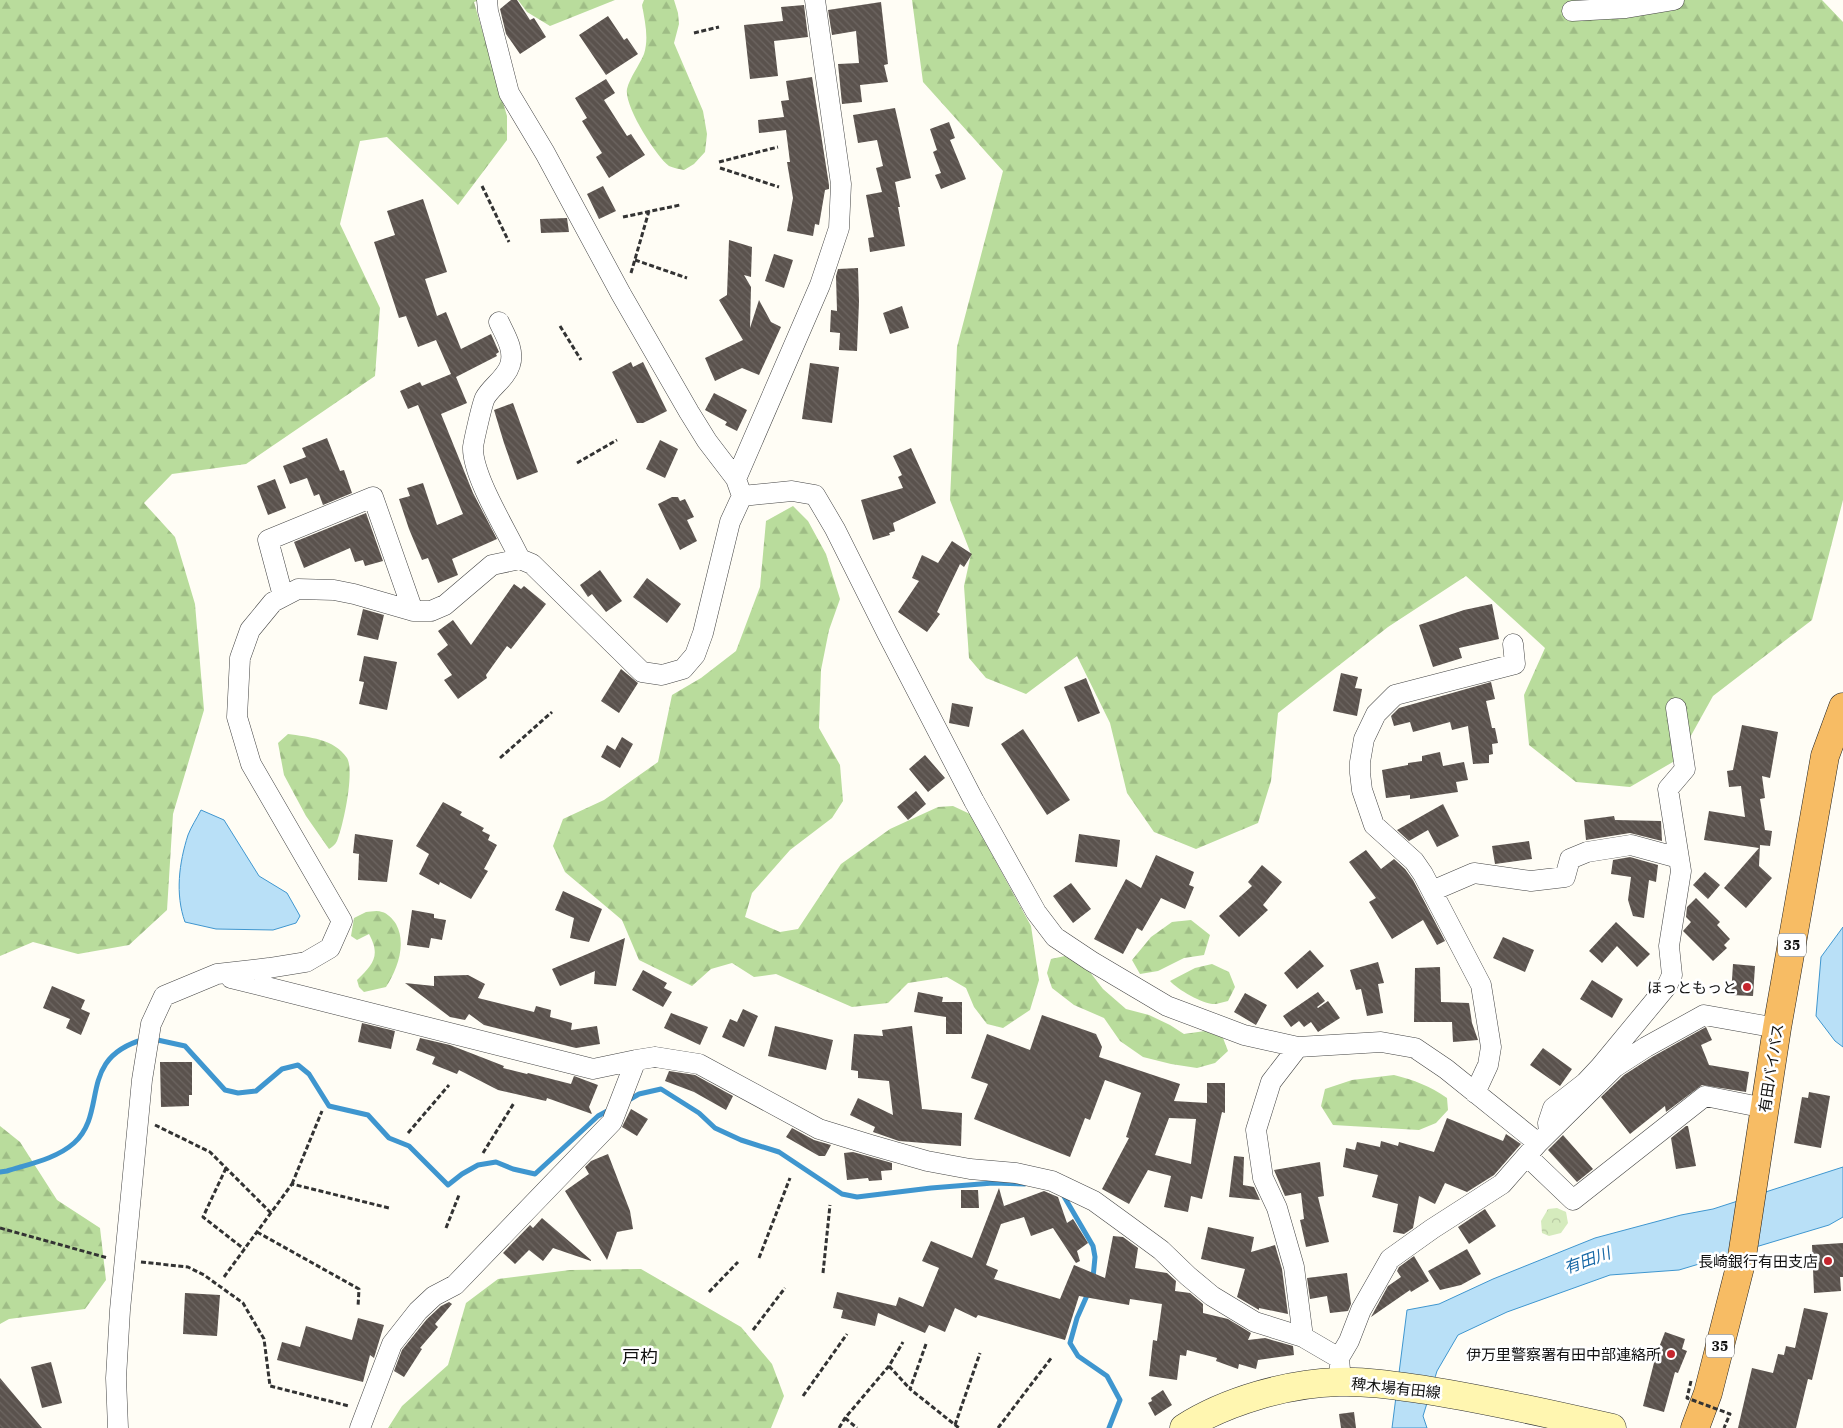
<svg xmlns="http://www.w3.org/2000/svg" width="1843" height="1428" viewBox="0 0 1843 1428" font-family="'IBM Plex Serif','Noto Sans JP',serif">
	<defs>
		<pattern id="forest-firs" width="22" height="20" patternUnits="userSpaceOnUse" patternTransform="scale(1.25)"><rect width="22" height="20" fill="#b9dc9c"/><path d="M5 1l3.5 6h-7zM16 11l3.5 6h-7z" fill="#9ebc85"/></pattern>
		<pattern id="park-crowns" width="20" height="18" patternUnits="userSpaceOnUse" patternTransform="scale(1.25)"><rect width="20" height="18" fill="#d5ebbd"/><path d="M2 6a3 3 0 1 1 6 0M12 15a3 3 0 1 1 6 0" fill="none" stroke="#b6c8a1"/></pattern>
		<pattern id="building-back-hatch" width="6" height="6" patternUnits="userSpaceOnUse" patternTransform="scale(1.25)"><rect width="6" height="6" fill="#5a524d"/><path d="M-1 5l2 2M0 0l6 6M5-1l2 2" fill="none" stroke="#6d6662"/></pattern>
	</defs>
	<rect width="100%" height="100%" fill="#fffdf5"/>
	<!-- forest -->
	<path fill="url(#forest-firs)" d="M0,0H480L474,2L507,116V140L458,205L387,137L360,141L340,224L380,308L375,376L246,464L172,474L144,503L175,537L195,604L204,710L173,814L167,910L129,945L78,954L33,942L0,956Z
		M518,0H615L550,26L527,12Z
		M644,0H674L678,13L679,24L674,43L703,111L707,134L705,152L694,164L684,170C680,169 673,168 669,166C656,156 624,106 627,89C630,77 639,66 644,54C649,38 645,22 642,5Z
		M912,0H1822L1843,22V500L1812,620L1713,696L1678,759L1630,787L1576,782L1529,745L1524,695L1545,648L1466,576L1388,627L1278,713L1271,781L1258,823L1196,849L1154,832L1127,793L1110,723L1077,656L1026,694L986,678L969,658L964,586L971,554L950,500L957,347L1003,171L923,82Z
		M793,506L808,521L826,554L840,599L829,630L821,670L819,728L840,765L843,801L832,818L790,850L752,893L745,917L780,932L798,929L841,864L890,829L938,807L953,806L970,814L1031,926L1039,980L1030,1010L1003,1028L987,1024L974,1007L966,988L947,977L908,983L888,1003L852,1007L776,974L754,977L732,963L711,969L692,986L639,960L622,920L565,872L553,846L563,819L604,800L658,762L672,695L701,678L736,651L760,587L766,521Z
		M288,734C308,737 335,739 347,758C355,771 343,827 337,841C335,845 332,847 329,849L306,816L284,775L278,743Z
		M366,912C370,912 377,910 382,912C387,913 393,919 396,924C407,944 397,970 386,987L364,992L359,987L357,980C373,964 381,956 369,934L357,940L351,936L354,918Z
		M1191,920L1210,935L1204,955L1184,958L1158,971L1140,974L1132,960L1151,937L1172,922Z
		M1065,956L1086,967L1103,989L1126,1009L1149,1015L1170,1025L1184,1034L1205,1031L1223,1038L1228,1051L1215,1063L1197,1068L1171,1064L1143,1057L1120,1041L1104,1018L1074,1005L1052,988L1047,973L1051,959Z
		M1212,964L1229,972L1235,987L1228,1001C1224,1002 1220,1003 1216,1004C1204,1005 1178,990 1170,981L1195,968Z
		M1394,1075C1414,1080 1430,1086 1447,1098L1448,1110L1436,1123L1419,1130L1333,1125L1321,1106L1325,1089L1352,1080Z
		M0,1126L20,1142L57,1200L100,1228L106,1280L85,1309L9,1319L0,1324Z
		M641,1269L741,1327L772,1364L784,1396L771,1428H388L402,1406L448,1365L466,1303L498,1279L570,1270Z"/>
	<!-- park -->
	<path fill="url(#park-crowns)" d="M1557,1208L1566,1212L1568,1223L1561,1233L1549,1236L1542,1233L1541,1221L1548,1209Z"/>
	<!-- water -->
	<path fill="#b9e0f7" stroke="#3f96cf" d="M201,810L224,820L259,876L287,893L300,916L296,923L273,930L216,929L185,922C175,894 179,863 188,835C191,827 197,818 201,810Z
		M1843,927V1047L1835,1041L1816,1016L1821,957Z
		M1843,1167V1217L1829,1225L1679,1270L1610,1275L1507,1312L1458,1335L1437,1371L1423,1416L1427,1428H1392L1407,1310L1439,1304L1493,1279L1595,1238L1681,1215L1713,1209Z"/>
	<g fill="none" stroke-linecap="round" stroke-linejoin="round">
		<!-- stream -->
		<path stroke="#3f96cf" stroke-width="5" d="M153,1039L185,1046L225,1090L238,1093L256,1091L282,1069L298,1065L309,1074L329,1106L368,1115L389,1138L409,1146L448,1185L462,1174L478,1165L496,1162L513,1169L535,1174L598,1116L611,1109
			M627,1101L639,1094L661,1089L699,1113L715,1128L741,1140L779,1152L842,1194L857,1197L931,1188L993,1183L1025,1184
			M0,1172L7,1171C29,1164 56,1159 74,1143C109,1111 76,1058 145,1039
			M1062,1193L1093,1246L1095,1257L1093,1278
			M1089,1291L1077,1318L1070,1343L1078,1356L1107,1376L1120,1400L1109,1428"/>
	</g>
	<!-- building -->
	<path fill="url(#building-back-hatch)" fill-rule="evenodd" d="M511,0H517L530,20L534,18L546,37L520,54L506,34L500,9Z
		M881,2L888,64L884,65L888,82L860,85L862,102L842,104L838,64L859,63L856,31L832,35L828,10Z
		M804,5L808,37L774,41L778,76L750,79L744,25L783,21L781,7Z
		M608,16L624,40L627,38L638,54L606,75L579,35Z
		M812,77L829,185V189L825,190L819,225L815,224L813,236L787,231L793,198L787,162H790L786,130L759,133L758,120L784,117L781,101L789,100L786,81Z
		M606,79L615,93L604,100L627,136L631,134L645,155L609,178L596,157L602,153L582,121L587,118L575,98Z
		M895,108L911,178L895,182L900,207H898L905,246L870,252L868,238L874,237L866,195L882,192L876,168L883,166L877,140L858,143L853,115Z
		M949,122L955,138L950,140L966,179L941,189L935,175L941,173L933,152L937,150L930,129Z
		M603,186L616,211L599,219L587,194Z
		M423,199L447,272L425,279L437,316L446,312L461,349L491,334L499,352L496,354L497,356L456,377L467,403L441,414L473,493L497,539L452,559L458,575L438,583L428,558L422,560L409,529L399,499L410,496L407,488L423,483L437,525L463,514L418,405L408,409L400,391L420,382L422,386L451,374L436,340L418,347L406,316L399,318L374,242L395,235L387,211Z
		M567,218L569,232L541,233L540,219Z
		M729,240L752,247L751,277L744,275L751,287L750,328L759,300L771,322L781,327L759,375L742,368L715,381L705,358L743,340L719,300L727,295Z
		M774,254L793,260L784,288L765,281Z
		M858,268L859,302L857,351L839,350L840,333L830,332L831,310L837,311L836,276L838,269Z
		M902,306L909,328L890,334L883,313Z
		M631,362L633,367L643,362L667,411L643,423H637L612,372Z
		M810,363L839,367L832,423L802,419Z
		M714,393L747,410L737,431L725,425L727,422L705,410Z
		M513,403L538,472L517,480L504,443L494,410Z
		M327,438L340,471L344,470L352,493L323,505L319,494L314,496L307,478L290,484L283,466L306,457L302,448Z
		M660,440L678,449L665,478L646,469Z
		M911,448L936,503L893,523L895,531L889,533L890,535L873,540L861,500L903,488L898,477L902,475L893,456Z
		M275,479L286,508L268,515L257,486Z
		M672,497H678L680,501L685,499L694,517L687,520L697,541L680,550L658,504Z
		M366,513L383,561L365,566L363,560L355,562L350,548L304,568L294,542Z
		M952,541L972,554L964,567L960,564L937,612L940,614L927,632L898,612L919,581L912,578L922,555L938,563Z
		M600,570L622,601L606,612L592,594L588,597L580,585Z
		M647,578L681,604L667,623L633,597Z
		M514,584L521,589L524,586L546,604L511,649L507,646L486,675L487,678L458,699L444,680L452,675L437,654L448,645L438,631L453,620L471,645Z
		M1492,604L1499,639L1459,648L1462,658L1433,667L1419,625L1464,610Z
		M363,609L384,615L378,640L357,635Z
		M364,656L397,662L387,710L359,704L364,682L359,681Z
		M621,669L638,683L619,713L601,701Z
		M1341,673L1358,677L1355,688L1362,689L1357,716L1333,711Z
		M1086,678L1100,713L1078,722L1064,687Z
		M1491,682L1495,699L1486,701L1492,728H1495L1498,743L1492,744L1493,754L1489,755V763L1473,764L1468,726L1452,730L1450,722L1413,732L1410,722L1394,726L1391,716L1399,708Z
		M952,703L973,707L969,727L949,723Z
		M1742,725L1778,732L1770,778L1762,776L1765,798L1760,799L1765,830L1772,831L1770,846L1760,845L1759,866L1772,878L1746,908L1724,888L1759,848L1704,840L1709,811L1745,817L1741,786L1729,787L1727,771L1733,770Z
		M1023,729L1070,800L1047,815L1001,744Z
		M622,737L633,744L620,768L601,757L607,745L615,750Z
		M1440,752L1443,766L1464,762L1468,780L1456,782L1458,792L1410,799V795L1386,798L1382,770L1408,765V763L1422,761V756Z
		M925,755L945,778L928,792L909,769Z
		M916,791L926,804L908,820L897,807Z
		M443,802L462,812L460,815L484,828L482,831L490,835L488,840L497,845L484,869L488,871L471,899L440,882L439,885L419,874L429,854L416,846Z
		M1443,804L1459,836L1437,847L1428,830L1409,841L1397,830Z
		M1614,816L1615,820L1661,821L1662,841L1630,833L1586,840L1584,820Z
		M355,834L393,840L387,882L358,880L359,854L353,853Z
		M1079,834L1120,840L1117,867L1075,862Z
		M1529,841L1532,859L1495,864L1492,846Z
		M1366,850L1381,869L1394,859L1405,869L1413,880L1445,941L1437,945L1423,920L1392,939L1369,902L1376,898L1349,862Z
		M1156,855L1194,872L1189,885L1194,887L1185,909L1161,898L1142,931L1137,928L1123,954L1094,939L1126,879L1141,888Z
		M1630,857L1658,865L1656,882L1649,880L1644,918L1633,916L1628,900L1631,877L1611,874L1613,860Z
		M1262,865L1282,882L1263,905L1268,910L1239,937L1219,916L1252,886L1248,882Z
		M1705,872L1720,885L1708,899L1693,885Z
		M1071,883L1091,909L1073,923L1053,896Z
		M563,891L602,909L589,942L570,938L574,918L555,910Z
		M1696,898L1720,922L1717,925L1730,939L1724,945L1727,948L1713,961L1683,931L1691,922L1686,917L1687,907Z
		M412,910L434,914V918L446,920L442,940L431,938L429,948L407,945Z
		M1616,922L1650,954L1637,967L1617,946L1602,963L1589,951Z
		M1503,937L1534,950L1525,972L1493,958Z
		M625,938L616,986L594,984L595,971L560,986L552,969Z
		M1310,950L1324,966L1297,989L1284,973Z
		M1378,962L1384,983L1378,984L1383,1013L1367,1016L1361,989L1356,990L1350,970Z
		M1733,964L1755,966L1753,996L1731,995Z
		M1440,967L1441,1002L1469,1003L1472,1023L1478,1040L1453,1042L1452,1022H1414L1415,968Z
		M643,970L667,983L664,988L672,992L663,1007L632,990Z
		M468,975L485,984L478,998L534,1012L536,1006L551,1010L550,1017L572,1023L571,1030L597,1026L600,1044L576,1048L484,1025L469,1014L465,1020L450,1017L405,983L434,986V976Z
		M1592,980L1623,999L1612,1018L1580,999Z
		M52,986L85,1000L81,1009L90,1013L81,1035L66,1028L70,1019L43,1008Z
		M918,992L943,997L942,1002H962V1034H946V1017L914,1012Z
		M1318,992L1325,1001L1317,1007L1318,1008L1328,1001L1340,1018L1318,1032L1311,1022L1304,1027L1299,1021L1291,1027L1283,1016Z
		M1245,993L1267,1005L1256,1025L1234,1012Z
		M743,1009L758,1016L744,1047L722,1037L730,1019L737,1022Z
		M671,1013L708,1027L700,1045L664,1028Z
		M1042,1015L1096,1034L1102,1047L1099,1057L1180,1084L1174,1101L1207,1103V1083H1225V1113L1222,1112L1202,1199L1191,1196L1188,1212L1164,1207L1171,1176L1148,1170L1129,1204L1102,1189L1129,1138L1126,1137L1141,1093L1105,1080L1090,1120L1085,1118L1070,1157L974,1119L988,1084L971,1078L987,1034L1030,1050ZM1169,1118L1196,1119L1191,1164L1155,1155Z
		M362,1023L395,1031L391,1049L358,1042Z
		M775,1026L833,1040L826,1070L768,1056Z
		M912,1026L922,1109L962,1113L961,1146L899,1141L873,1132L875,1127L850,1115L858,1098L893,1115L889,1081L858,1078V1071L851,1070L854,1034L883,1036L882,1030Z
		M1706,1027L1712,1040L1701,1045L1709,1065L1749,1072L1746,1092L1702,1085L1666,1112L1665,1106L1630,1134L1601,1097L1624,1075L1652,1057Z
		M420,1038L450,1045L504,1066L503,1068L527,1074L528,1073L571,1084L574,1076L598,1085L589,1107L592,1114L547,1098L546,1101L498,1090L459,1070L457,1074L432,1064L435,1057L416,1050Z
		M1543,1048L1572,1069L1560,1086L1530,1065Z
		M160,1062H192V1095H189V1106L161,1107Z
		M669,1071L695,1075L733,1096L726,1110L694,1092L665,1081Z
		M1809,1092L1830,1096L1821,1148L1794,1143L1802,1097L1808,1098Z
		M631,1109L648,1119L637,1136L622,1127Z
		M1447,1118L1503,1141L1506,1134L1521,1144L1494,1175L1467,1192L1445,1183L1435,1204L1419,1196L1413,1228L1404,1234L1393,1232L1398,1204L1372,1197L1378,1175L1343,1167L1346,1148L1355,1150L1357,1142L1380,1147L1381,1141L1398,1146L1399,1142L1434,1152Z
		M1686,1126H1688L1696,1166L1676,1169L1671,1138Z
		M792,1128L814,1140L831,1145L825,1156H819L786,1137Z
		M1563,1135L1593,1169L1577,1182L1548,1150Z
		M853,1152L892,1163V1170L881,1171L882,1180L869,1181L868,1178L847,1180L844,1153Z
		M608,1154L630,1211L633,1229L617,1232L607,1260L565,1191L589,1174L585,1167L591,1161Z
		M1234,1156L1244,1157L1243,1185L1254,1187L1260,1200L1229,1197Z
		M1320,1162L1324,1196L1318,1197L1329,1242L1306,1247L1300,1220L1304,1219L1301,1193L1285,1196L1274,1170Z
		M999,1188L1004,1206L1044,1191L1058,1197L1067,1223L1073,1219L1088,1243L1077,1251L1080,1261L1076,1263L1053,1228L1031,1236L1024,1217L1001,1224L986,1265L998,1270L994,1279L1060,1299L1074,1265L1105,1278L1113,1236L1123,1237L1138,1248L1135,1268L1167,1273L1176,1281L1175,1291L1190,1293L1203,1304V1313L1228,1319L1251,1333L1248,1340L1265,1338L1293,1346L1294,1355L1258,1360L1256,1369L1239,1364L1238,1369L1216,1361L1217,1358L1187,1350L1186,1356L1180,1355L1177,1380L1149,1376L1153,1340L1157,1341L1162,1304L1130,1299L1129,1305L1079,1296L1065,1340L978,1315L976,1318L955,1308L945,1332L929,1325L925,1333L878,1313L875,1326L841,1318L843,1310L833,1308L837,1292L896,1306L899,1297L923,1307L939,1268L922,1261L931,1241L972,1258Z
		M961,1190H978L979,1208H961Z
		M1485,1209L1496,1226L1469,1244L1458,1227Z
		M542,1218L591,1260V1261L553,1248L543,1261L529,1250L515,1264L503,1253L530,1225L533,1228Z
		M1208,1227L1254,1237L1251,1252L1275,1245L1282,1269L1288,1314L1259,1308V1310L1237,1297L1245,1269L1201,1259Z
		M1843,1243V1277H1840L1841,1291L1814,1293L1812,1245Z
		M1467,1249L1481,1274L1461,1285L1440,1290L1428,1271Z
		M1414,1256L1429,1281L1411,1292L1410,1290L1371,1317L1388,1286L1401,1277L1397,1271L1399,1267Z
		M1347,1273L1351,1304L1348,1311L1330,1313L1327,1296L1310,1299L1307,1278Z
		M185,1293L220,1295L217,1336L183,1334Z
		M449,1302L452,1304L435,1324L438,1327L420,1348L422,1349L404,1377L394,1371L402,1350L427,1319L441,1306Z
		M1804,1308L1828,1313L1812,1380L1808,1379L1796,1428H1738L1752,1368L1773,1373L1778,1354L1784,1355L1786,1346L1795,1348Z
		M358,1318L384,1325L374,1358L370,1355L363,1382L277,1360L282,1342L300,1347L306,1326L352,1340Z
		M1665,1332L1685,1339L1682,1349L1687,1351L1678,1373L1675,1372L1664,1412L1643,1406L1656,1355Z
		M51,1362L62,1403L42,1408L31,1367Z
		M0,1378L42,1428H0Z
		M1163,1390L1172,1405L1155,1416L1148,1403L1152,1401L1151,1398Z
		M1354,1412L1356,1428H1341L1339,1414Z"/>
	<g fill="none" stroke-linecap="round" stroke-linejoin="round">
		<!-- minor casing -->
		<g stroke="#444" stroke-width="21">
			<path id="minor" d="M1572,11L1626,8L1674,0
				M499,322C505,335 515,350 510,365C506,378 491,387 485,398C482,404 474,440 473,447C472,476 507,531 520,559
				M736,479L820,285L839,228L841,184L815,0
				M742,496L792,491L815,495L835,529L887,633L974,801L1036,912L1055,937L1091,961L1167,1006L1244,1035L1298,1047L1381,1042L1415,1048L1446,1069L1538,1143
				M283,596L268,540L373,497L413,611
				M1432,891L1474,873L1531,881L1565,877L1570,859L1587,852L1631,845L1679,858
				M231,978L593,1069L636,1060
				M1298,1047L1271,1082L1256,1130L1263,1178L1277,1208L1294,1267L1303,1337
				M1475,1093L1488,1065L1491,1047L1481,985L1423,874L1414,861L1374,825L1362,790L1360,773V762L1364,739L1376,714L1395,695L1515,664L1513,644
				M1549,1132L1548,1123L1553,1108L1585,1083L1600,1067L1667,986L1672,975L1669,946L1681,871L1668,789L1685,769L1676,708
				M1527,1156L1573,1200L1705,1096L1765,1108
				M1340,1370L1339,1358L1349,1341L1361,1310L1390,1259L1432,1229L1502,1184L1538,1143L1615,1067L1646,1047L1704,1015L1777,1028
				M118,1428L116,1378L120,1310L142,1080L151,1024L164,996L217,974L269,968L306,962L330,948L342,921L251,764L237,717L240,658L250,630L273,602L298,589L334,590L354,594L413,611H431L445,605L492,565L520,559L532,564L642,672L662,675L683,669L695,655L703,633L730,522L742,496L736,479L707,441L689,412L621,294L545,153L509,93L488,11L487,0
				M360,1428L392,1344L418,1311L434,1296L455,1285L612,1122L636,1060L655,1057L699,1064L819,1129L871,1145L927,1161L970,1169L1016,1173L1052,1181L1094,1201L1127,1225L1161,1250L1188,1276L1212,1296L1255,1322L1303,1337L1339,1358"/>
		</g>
		<!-- secondary casing -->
		<g stroke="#333" stroke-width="29">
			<path id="secondary" d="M1184,1428C1226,1401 1289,1383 1339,1382C1369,1381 1398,1386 1426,1390C1489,1400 1551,1414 1612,1428"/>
		</g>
		<!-- trunk casing -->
		<g stroke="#222" stroke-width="29">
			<path id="trunk" d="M1695,1428L1708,1393L1741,1263L1777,1028L1825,756L1843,707"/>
		</g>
		<!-- path -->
		<path stroke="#333" stroke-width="3" stroke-dasharray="5 2.5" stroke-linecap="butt" d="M694,33L719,27
			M719,162L778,147
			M720,168L779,187
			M482,186L509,242
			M623,217L680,205
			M635,260L687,278
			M631,273L649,211
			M560,326L581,360
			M577,463L617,440
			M500,758L552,712
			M155,1125L210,1152L271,1213
			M408,1133L449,1085
			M483,1153L514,1103
			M226,1168L203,1217L244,1249
			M292,1184L322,1111
			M0,1228L108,1258
			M446,1228L459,1195
			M257,1232L359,1289L358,1307
			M759,1258L790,1178
			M141,1262L188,1267L204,1275L243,1303L264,1339L270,1386L349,1406
			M823,1273L830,1205
			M224,1277L292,1184L389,1208
			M709,1292L738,1262
			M753,1330L785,1288
			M926,1344L910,1389L959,1428
			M889,1366L910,1389
			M803,1396L847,1334
			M845,1418L857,1428
			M955,1425L980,1353
			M839,1428L845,1418L889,1366L903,1342
			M998,1428L1052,1357"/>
		<!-- minor -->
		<use href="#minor" stroke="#fff" stroke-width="20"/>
		<!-- secondary -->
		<use href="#secondary" stroke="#fff6b0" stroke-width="28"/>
		<!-- trunk -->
		<use href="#trunk" stroke="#f7bc64" stroke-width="28"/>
		<!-- path-bridge -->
		<path stroke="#333" stroke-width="3" stroke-dasharray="5 2.5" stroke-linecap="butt" d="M1691,1381L1687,1398L1730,1414L1724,1428"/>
	</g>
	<!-- markers -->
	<g fill="#c4262e" stroke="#fff" stroke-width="2">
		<circle cx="1747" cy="987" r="5"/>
		<circle cx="1828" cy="1261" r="5"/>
		<circle cx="1671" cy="1354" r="5"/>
	</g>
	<g text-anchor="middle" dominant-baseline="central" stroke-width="5" stroke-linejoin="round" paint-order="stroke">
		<!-- shield labels -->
		<g fill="#fff" stroke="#585858" stroke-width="1">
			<rect x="1778" y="933.5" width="28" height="23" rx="4"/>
			<rect x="1706" y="1334.5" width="28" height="23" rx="4"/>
		</g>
		<g font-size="14" font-weight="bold" fill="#111">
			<text x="1792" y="945">35</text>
			<text x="1720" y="1346">35</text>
		</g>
		<!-- poi labels -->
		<g font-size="15" fill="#111" stroke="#fff" text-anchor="end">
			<text x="1737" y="987">ほっともっと</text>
			<text x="1818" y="1261">長崎銀行有田支店</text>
			<text x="1661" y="1354">伊万里警察署有田中部連絡所</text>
		</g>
		<!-- street labels -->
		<g font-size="15" fill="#111" stroke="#fff">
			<text transform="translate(1771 1068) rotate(-81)">有田バイパス</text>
			<text transform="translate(1396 1388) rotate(6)">稗木場有田線</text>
		</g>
		<!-- water labels -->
		<g font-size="16" font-style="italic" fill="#1768a6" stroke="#fff">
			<text transform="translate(1587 1260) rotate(-20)">有田川</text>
		</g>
		<!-- quarter labels -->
		<g font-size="18" fill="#111" stroke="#fff">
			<text x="640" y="1356">戸杓</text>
		</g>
	</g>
</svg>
